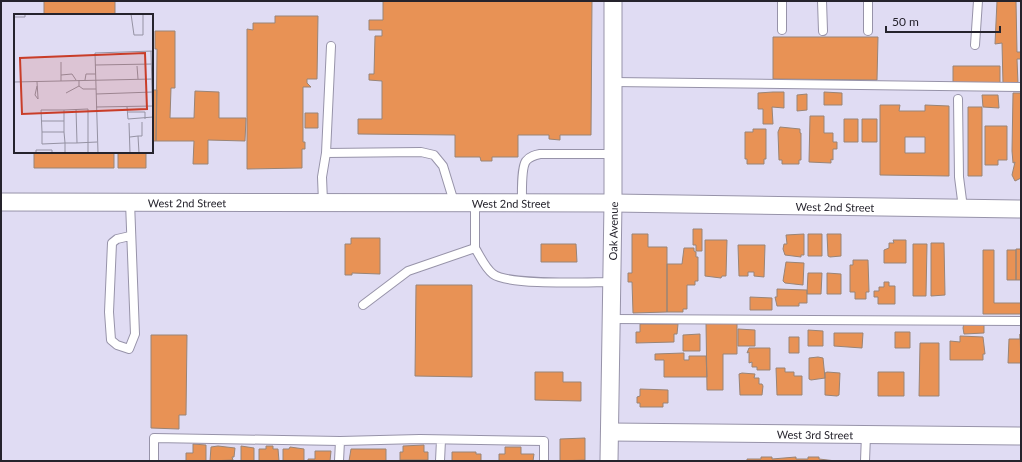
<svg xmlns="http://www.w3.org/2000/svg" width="1022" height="462" viewBox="0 0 1022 462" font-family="Lato,sans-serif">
	<rect width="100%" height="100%" fill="#e0dcf3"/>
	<!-- building -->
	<path fill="#e89255" stroke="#998476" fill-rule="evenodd" d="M44,1H115V15H44Z
		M383,1H592L591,135H560V140L549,139V135H518V157H492V161H481L480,157H455V135L358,134V119H382V81L369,80V74H374L375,36H382V30H369V20H383Z
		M997,1H1016L1017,52H1021V59H1017L1018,84H1003L1002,43L995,44Z
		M275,16H318L317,79H307V83L311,87H303V142H305V149H302V168L247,169V29L253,30V23H275Z
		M155,31H175V88H171L170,118H194L195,91L219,92V118H246L245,141L208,140V164H193L194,141H156L157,49H155Z
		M773,37H878L877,80L773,79Z
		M953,66H1000V83L953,84Z
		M152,90H157L156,141H152Z
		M773,92H784V108L772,107L773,124H763V109H758V93Z
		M824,92L842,93V105H824Z
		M1013,93H1021V178L1015,181L1012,175L1015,162L1013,163L1012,151Z
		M807,94V110L797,111V95Z
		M982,95H998L999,108L983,107Z
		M880,105H900L899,111H925V105L949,106V176L880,175ZM905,137H925V153H905Z
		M968,107H982V176H968Z
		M305,113H318V128H305Z
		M810,116H824V133H833V142H837V149H833V160L831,159V163L809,162Z
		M844,119H858V142H844Z
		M862,119H877V142H862Z
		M985,126H1007V160H998V165H985Z
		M780,127L800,129V133H801V160H799V164H782V160H779L778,132Z
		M753,129H766V159H764V164H747V159H745V132H753Z
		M38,152H114V168H34V153Z
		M118,152H146V168H118Z
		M693,229H702V251H696V245H693Z
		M632,234H648V247H667V312L633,313L632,282H628V273H632Z
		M804,234V255H801V257L785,255L783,249L784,244H787L786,235Z
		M808,234H822V256H808Z
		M827,234H841V256L830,257L828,256Z
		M351,238H380V274L352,273V275H345V244H351Z
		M705,240H727L726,276H722L721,278L705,276Z
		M893,240H906V263H884V250L889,248V243H894Z
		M931,243H944L945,295L931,296Z
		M541,244H576L577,262H541Z
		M913,244H927L926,296H913Z
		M738,245H765L764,277L754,276V272H748V276H739Z
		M684,248H694V251L696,252V257H698V281H695V285H687V309H683V312H667V264H682Z
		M1016,249H1021V293V280H1016Z
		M983,250H994V303H1021V314H983Z
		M1007,250H1016V280H1007Z
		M853,260H868L869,292H866V299H855V292H850V265H853Z
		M786,262L804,263L803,285L785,283L783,281Z
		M808,273H822L821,294H807Z
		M827,273L841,274V294H827Z
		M884,282H889V286H895V304H878V297H874V291H879V287H884Z
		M416,285H472V377L415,376Z
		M777,289L807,290V303H799V306H777L775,297H777Z
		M750,297L772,298V310H750Z
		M737,322V354H723V390H707L706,323Z
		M964,323H984V333L964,334L963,328Z
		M640,324H678L677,334H674V342L636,343V332H640Z
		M738,329L755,330V346H738Z
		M808,330L823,331V346H808Z
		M895,332H910V348H895Z
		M834,333H863L862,348L834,346Z
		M700,334V351H683V335Z
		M1020,334L1021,363H1008L1009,339H1020Z
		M151,335H187L186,415H179V429L151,428Z
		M960,336L983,337L985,354H983V360H950V341L960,342Z
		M789,337H799V353H789Z
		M920,343H939V396H919Z
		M749,348H770V370H757V367H752V362L749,363V352L747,353Z
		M684,353V360H689V356H706L707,377H664V360H655V354Z
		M818,357L823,358L825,378L811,380L809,379V358Z
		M776,368H785V372H794V376H802V395H777Z
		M535,372H563V382H581V401L535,400Z
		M827,372L840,373L839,395L837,396L825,395V373Z
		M878,372H904V396H878Z
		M742,373L755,374L754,378H759V384H762L763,386L762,395H740L739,374Z
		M640,389L668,390V403H663V407H640V403H637V397L640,396Z
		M585,438V460L560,461V439Z
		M193,444L206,445V461H186V453H193Z
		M424,445V452H428V460H400V452H403V446Z
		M218,446L235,448L234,457H232L233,460L210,461L211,447Z
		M241,446L254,448V461H241Z
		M266,446H273V449H278L279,461H259V449H266Z
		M290,447L304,449V461H283V449H289Z
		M505,447H521V454H534L533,461H499V454H505Z
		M351,449H386V461H349Z
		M315,451H331L330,461H308V459H315Z
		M452,452H476V454H481V461H452Z
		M761,457H772V459L796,457V459H808V457H819V459L836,461H747V459H761Z"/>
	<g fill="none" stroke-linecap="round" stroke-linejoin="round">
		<!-- lane casing -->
		<g stroke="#9793a9" stroke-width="10">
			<path id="lane" d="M782,1V30
				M822,1L823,31
				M868,31V1
				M975,45L978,1
				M613,82L1021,87
				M958,99L959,177L963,208
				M326,153L331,46
				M130,202L135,334L129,349L117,345L111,340L109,312L112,243L117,239L130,236
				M323,202L322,177L326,153L421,152L434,155L443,166L454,202
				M522,203C522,193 521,168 526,161C530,156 535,155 540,154H613
				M475,248C480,256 485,268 493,274C509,286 589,282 612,282
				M363,305L408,271L475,248V202
				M611,319L1021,321
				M340,441L420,439L544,441V461
				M154,461V438L340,441L339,461
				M440,461L441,440
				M865,461L866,435"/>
		</g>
		<!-- street casing -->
		<g stroke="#9793a9" stroke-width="19">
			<g id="street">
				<path id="s1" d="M1,202L613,203L1021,209"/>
				<path id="s2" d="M610,432L1021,436"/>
				<path id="s3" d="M609,461L613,203V1"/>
			</g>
		</g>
		<!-- lane -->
		<use href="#lane" stroke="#fff" stroke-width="8"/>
		<!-- street -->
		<use href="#street" stroke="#fff" stroke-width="17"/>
	</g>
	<g text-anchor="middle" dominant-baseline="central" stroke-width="3" stroke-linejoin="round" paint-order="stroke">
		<!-- street labels -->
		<g font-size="11" fill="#25232c" stroke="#e0dcf3">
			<text stroke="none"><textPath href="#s1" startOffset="186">West 2nd Street</textPath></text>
			<text stroke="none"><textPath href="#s1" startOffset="510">West 2nd Street</textPath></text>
			<text stroke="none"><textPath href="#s1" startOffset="834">West 2nd Street</textPath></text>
			<text stroke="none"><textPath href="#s3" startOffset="230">Oak Avenue</textPath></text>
			<text stroke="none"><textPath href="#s2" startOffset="205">West 3rd Street</textPath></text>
		</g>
	</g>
	<!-- overview -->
	<g transform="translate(14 14)">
		<rect width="139" height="139" fill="#e0dcf3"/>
		<path fill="none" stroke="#9592a3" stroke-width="1" d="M117,0L120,21H129V0M0,3H11V0M137,37L139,111M81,51L139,50M123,52L124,65M47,61V48M71,66L72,60H82M47,67V61L58,60L62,66M0,68L139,65M23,68L24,84V85L21,81L23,72M65,72L69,75H82M52,79L65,72V66M82,80L139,78M82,93L139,92M113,93L114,105L139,103M62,95L63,129M50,96L74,95V139M114,98H131V105M28,107H50M115,109L116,139M28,118L27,96H50V118M124,122H128V108M116,123L124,122L125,139M22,139V136H38V139M51,139V129L50,118H28V130L51,129H62L83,128M84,139L81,39L139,37"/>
		<path fill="#c93d28" fill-opacity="0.15" stroke="#c93d28" stroke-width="2" d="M131,39L133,95L8,100L6,44Z"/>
		<rect width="139" height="139" fill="none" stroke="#25232c" stroke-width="2"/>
	</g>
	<!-- border -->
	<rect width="1022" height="462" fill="none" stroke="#25232c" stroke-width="4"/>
	<!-- scale -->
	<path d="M886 26v6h114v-6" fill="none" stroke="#25232c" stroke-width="2"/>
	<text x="892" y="26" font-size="12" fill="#25232c" stroke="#e0dcf3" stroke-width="3" paint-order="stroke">50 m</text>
</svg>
